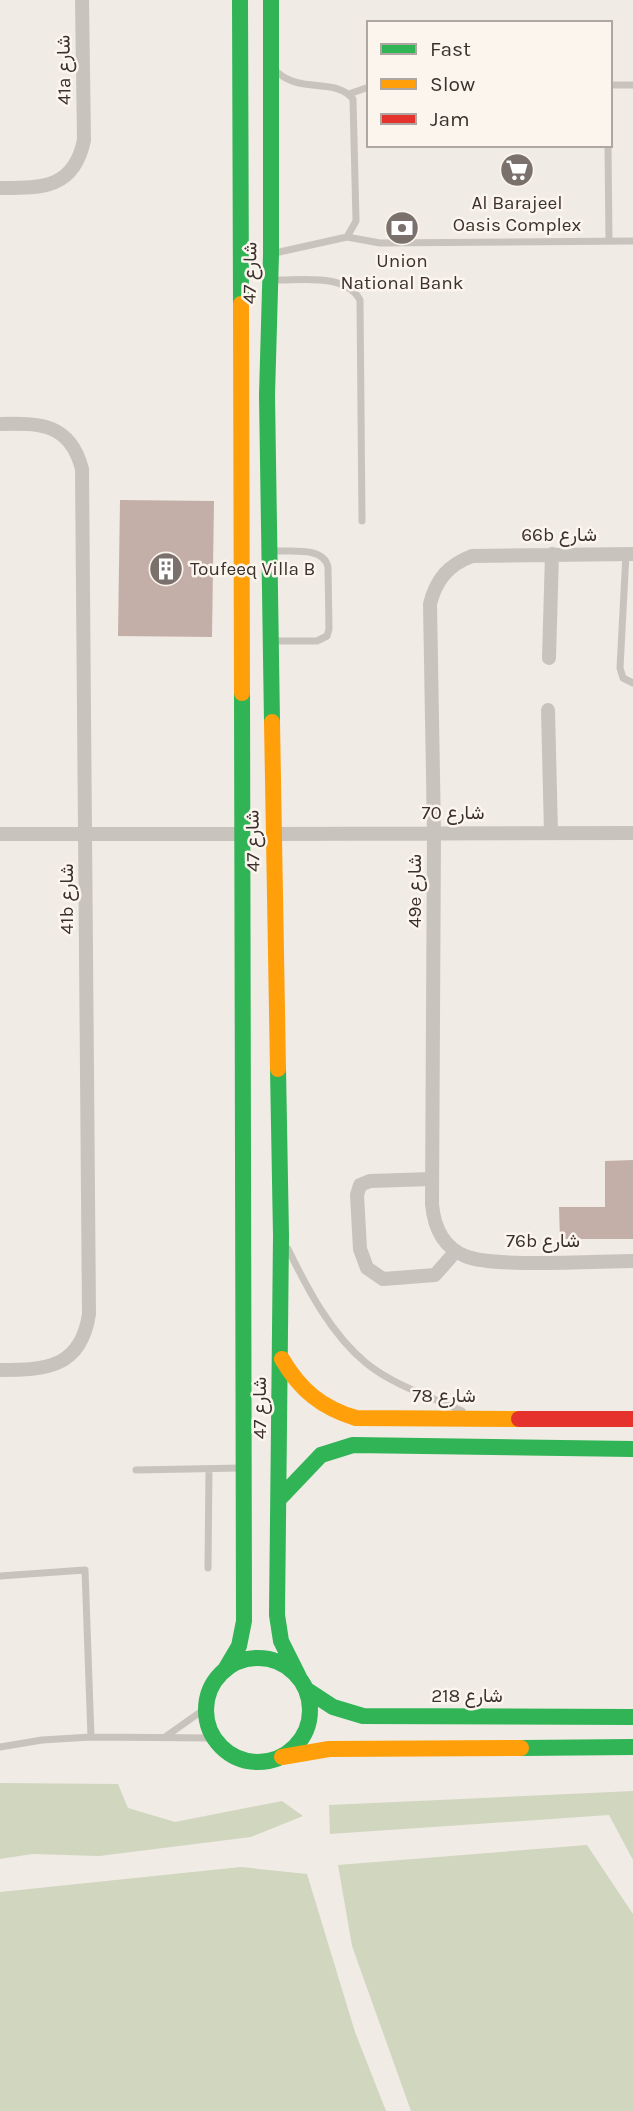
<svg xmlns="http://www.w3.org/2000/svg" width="633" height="2111" viewBox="0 0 633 2111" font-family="Karla,Vazirmatn,sans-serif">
	<rect width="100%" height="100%" fill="#f0ebe5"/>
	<!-- green -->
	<path fill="#d1d6bf" d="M0,1783L118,1784L128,1808L175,1822L282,1801L303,1816L251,1837L99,1856L32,1854L0,1859Z
		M633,1791V1860L609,1815L330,1834L329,1805Z
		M587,1845L633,1914V2111H411L352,1946L338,1865Z
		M241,1867L307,1874L355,2032L386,2111H0V1892Z"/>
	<!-- building -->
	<path fill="#c3afa7" d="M120,500L214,501L212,637L118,636Z
		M633,1160V1239H560L559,1207H605V1161Z"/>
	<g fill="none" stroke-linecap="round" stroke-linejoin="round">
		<!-- lane -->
		<path stroke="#c9c3be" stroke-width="7" d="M610,85H633
			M349,94L369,87
			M608,145L609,241
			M347,237L380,243L633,241
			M275,253L347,237L356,221L353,99C335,77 301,94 277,72
			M271,280C299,281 345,272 360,300L362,521
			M272,551C289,552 324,546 328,567L329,629L327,636L317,641H275
			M626,554L620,668L623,678L633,683
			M288,1249C308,1290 331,1334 366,1363C393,1385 431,1397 462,1411
			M136,1470L241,1468
			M208,1568L209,1469
			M0,1576L85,1570L91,1737L42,1740L0,1747
			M91,1737L214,1738
			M165,1737L206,1708"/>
		<!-- street -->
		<path stroke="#c9c3be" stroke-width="14" d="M0,188C42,188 74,189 84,140L82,0
			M0,424C40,423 70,423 82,469L89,1314C81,1368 46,1370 0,1370
			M633,554L472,556C448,565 436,580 430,604L434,832L432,1204C434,1227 443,1247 465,1256C492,1268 598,1261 633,1261
			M549,658L552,554
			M548,710L551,833
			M0,834H242
			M274,834L633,833
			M432,1179L370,1181L360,1185L357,1195L360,1249L367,1268L383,1279L435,1275L456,1251"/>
		<!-- fast -->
		<path stroke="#30b455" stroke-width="16" d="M240,0L241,304
			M271,0V254L267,395L272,722
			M278,1069L281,1236L277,1615L281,1641L299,1677
			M281,1497L321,1455L353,1445L633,1449
			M206 1710a52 52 0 1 1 104 0a52 52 0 1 1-104 0Z
			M226,1668L239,1646L244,1621L242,693
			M307,1690L333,1707L363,1716L633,1717
			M521,1748L633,1747"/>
		<!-- slow -->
		<path stroke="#ff9f0a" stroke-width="16" d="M241,304L242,693
			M272,722L278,1069
			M282,1359C300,1390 322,1408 356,1418L519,1419
			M282,1757L329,1749L521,1748"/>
		<!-- jam -->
		<path stroke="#e5322d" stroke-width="16" d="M519,1419H633"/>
	</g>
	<!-- icons -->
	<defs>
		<g id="supermarket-disc" transform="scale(1.75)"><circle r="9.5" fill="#7a716c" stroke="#fbf5ee"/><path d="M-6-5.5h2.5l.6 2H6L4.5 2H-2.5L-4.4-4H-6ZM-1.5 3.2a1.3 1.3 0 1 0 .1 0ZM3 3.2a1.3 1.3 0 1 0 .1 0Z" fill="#fff"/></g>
		<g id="bank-disc" transform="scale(1.75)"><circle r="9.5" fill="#7a716c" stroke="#fbf5ee"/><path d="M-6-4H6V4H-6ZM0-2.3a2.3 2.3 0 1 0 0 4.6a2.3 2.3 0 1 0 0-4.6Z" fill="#fff"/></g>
		<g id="building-disc" transform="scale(1.75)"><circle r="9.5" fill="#7a716c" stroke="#fbf5ee"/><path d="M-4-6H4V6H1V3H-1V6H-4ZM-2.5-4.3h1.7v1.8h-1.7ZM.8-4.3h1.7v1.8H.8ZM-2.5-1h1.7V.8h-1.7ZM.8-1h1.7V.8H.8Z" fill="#fff"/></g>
	</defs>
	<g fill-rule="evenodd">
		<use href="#supermarket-disc" x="517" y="170"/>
		<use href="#bank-disc" x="402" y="228"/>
		<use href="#building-disc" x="166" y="569"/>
	</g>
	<g text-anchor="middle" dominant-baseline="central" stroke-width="5" stroke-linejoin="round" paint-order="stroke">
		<!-- street labels -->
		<g font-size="19" fill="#3b302b" stroke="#fbf5ee">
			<text transform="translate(64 70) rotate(-91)">41a شارع</text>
			<text transform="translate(250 273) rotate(-89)">شارع 47</text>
			<text x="559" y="535">66b شارع</text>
			<text x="453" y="813">شارع 70</text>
			<text transform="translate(253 841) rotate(-91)">شارع 47</text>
			<text transform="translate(415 891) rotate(-90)">49e شارع</text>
			<text transform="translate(67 899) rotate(-90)">41b شارع</text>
			<text x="543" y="1241">76b شارع</text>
			<text x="444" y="1396">شارع 78</text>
			<text transform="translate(260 1408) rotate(-90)">شارع 47</text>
			<text x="467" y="1696">شارع 218</text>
		</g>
		<!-- poi labels -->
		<g font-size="19" fill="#3b302b" stroke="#fbf5ee">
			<text x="517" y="203">Al Barajeel<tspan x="517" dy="22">Oasis Complex</tspan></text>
			<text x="402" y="261">Union<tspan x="402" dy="22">National Bank</tspan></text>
			<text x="190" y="569" text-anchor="start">Toufeeq Villa B</text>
		</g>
	</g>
	<!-- legend -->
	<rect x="367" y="21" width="245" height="126" fill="#fbf5ee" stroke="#aea6a0" stroke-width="2"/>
	<rect x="381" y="44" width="35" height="10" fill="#30b455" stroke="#aea6a0" stroke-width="2"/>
	<text x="430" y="56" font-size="21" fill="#3b302b">Fast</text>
	<rect x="381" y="79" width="35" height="10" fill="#ff9f0a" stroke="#aea6a0" stroke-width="2"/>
	<text x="430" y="91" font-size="21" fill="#3b302b">Slow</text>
	<rect x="381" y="114" width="35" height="10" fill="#e5322d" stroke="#aea6a0" stroke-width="2"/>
	<text x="430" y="126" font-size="21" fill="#3b302b">Jam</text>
</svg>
